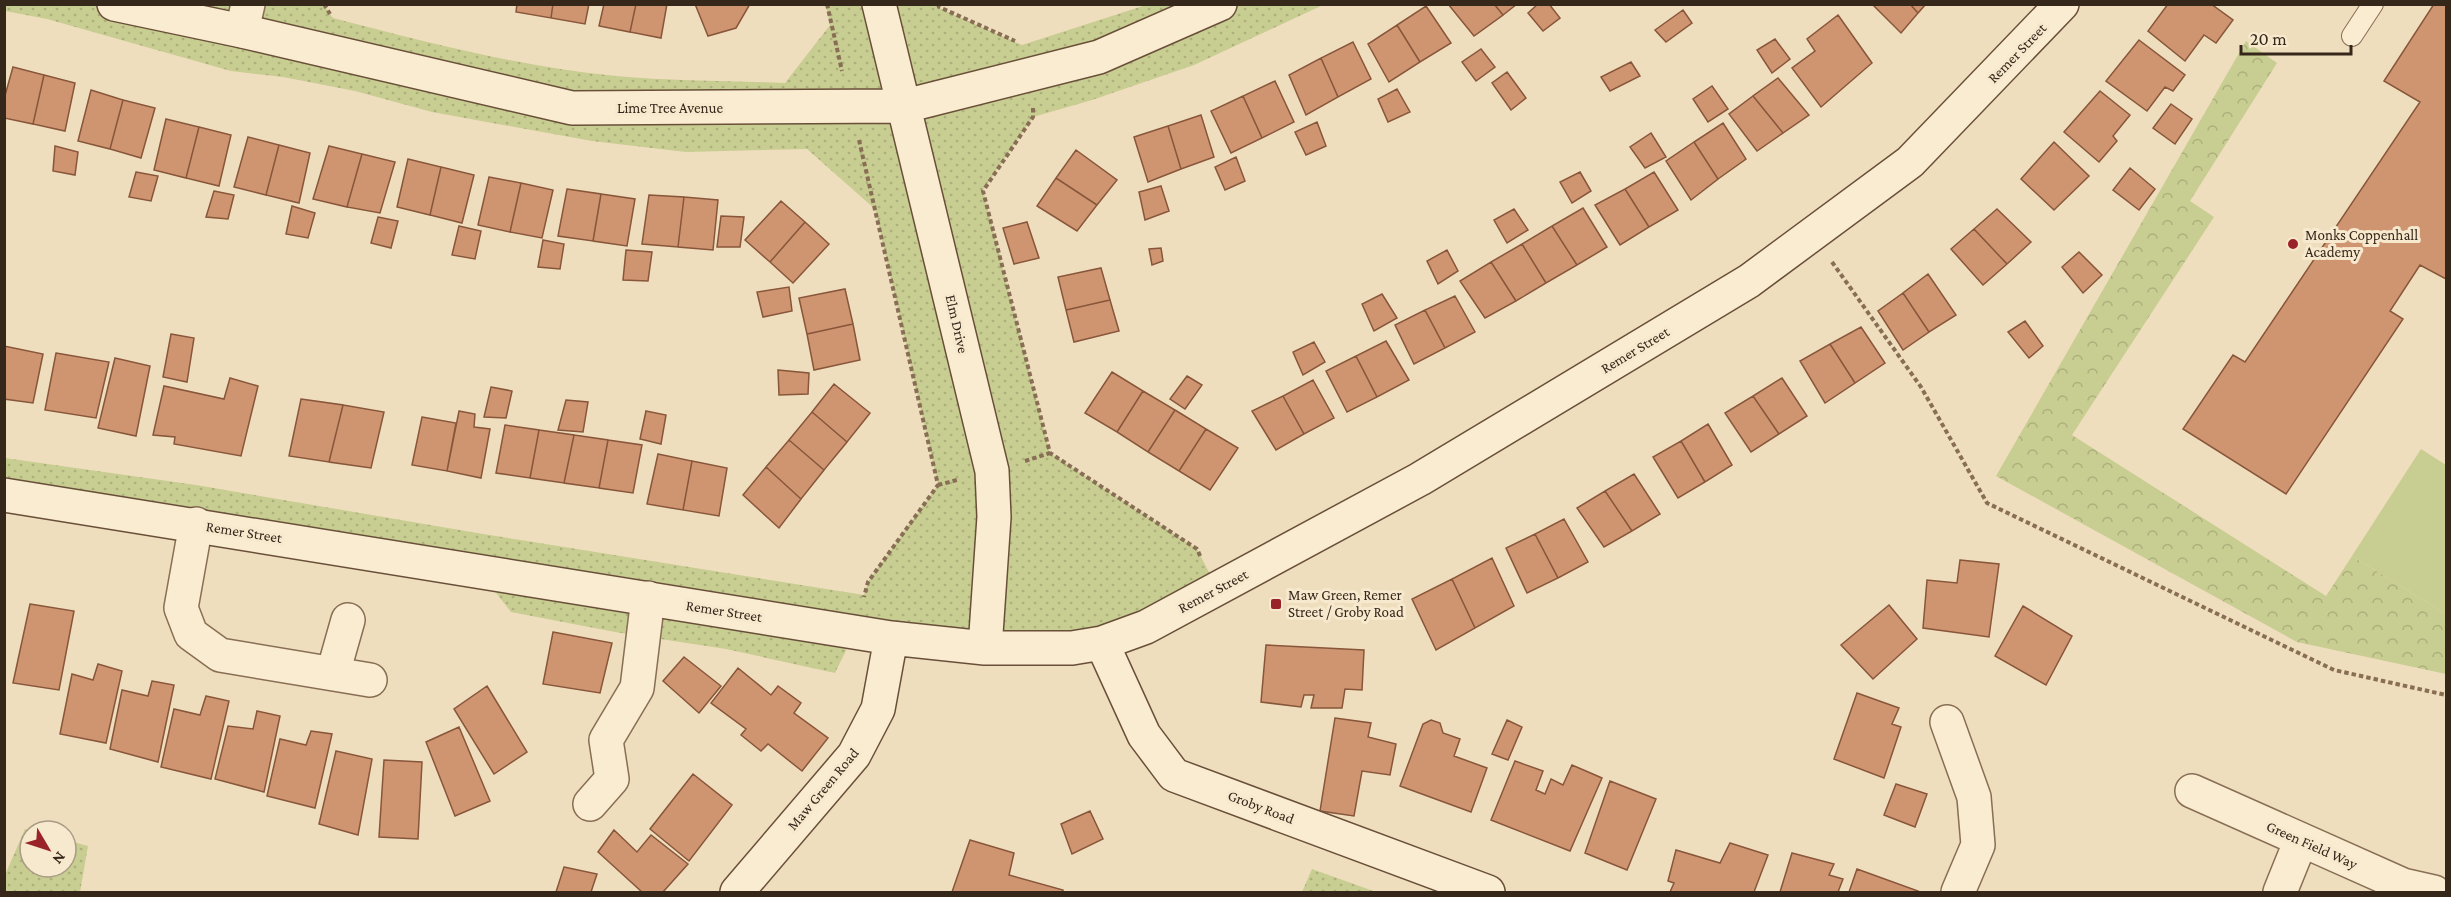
<svg xmlns="http://www.w3.org/2000/svg" width="2451" height="897" viewBox="0 0 2451 897" font-family="'Crimson Pro',serif">
	<defs>
		<pattern id="grass-dots" width="8" height="8" patternUnits="userSpaceOnUse" patternTransform="scale(1.5)"><rect width="8" height="8" fill="#c8cd91"/><path d="M2 2h.1M6 6h.1" fill="none" stroke="#acb07c" stroke-width="1.8" stroke-linecap="round"/></pattern>
		<pattern id="park-crowns" width="20" height="18" patternUnits="userSpaceOnUse" patternTransform="scale(1.5)"><rect width="20" height="18" fill="#c8cd91"/><path d="M2 6a3 3 0 1 1 6 0M12 15a3 3 0 1 1 6 0" fill="none" stroke="#acb07c"/></pattern>
	</defs>
	<rect width="100%" height="100%" fill="#efdebd"/>
	<!-- grass -->
	<path fill="url(#grass-dots)" d="M5,4L324,5L333,18C426,42 520,67 616,76C672,81 729,81 785,83L830,25L826,5H938L939,8L1022,45L1146,5H1323L1194,65L1092,100L1033,117L983,190L1050,453L1197,549L1217,588L1102,643L855,632L835,673L726,649L615,632L511,612L479,571L5,495V458L196,485L483,534L864,595L868,582L938,485L875,209L807,149L686,152L592,141L432,112L355,91L283,77L231,71L47,19L5,11Z
		M25,829L32,831H30V867H66V840L88,846L80,892H5V875Z
		M1312,869L1376,892H1302Z"/>
	<!-- park -->
	<path fill="url(#park-crowns)" d="M2246,41L2277,63L2190,201L2214,217L2072,435L2326,596L2352,556L2446,614V674L2297,642L1996,476Z"/>
	<!-- pitch -->
	<path fill="#c8cd91" d="M2421,449L2446,465V614L2352,556Z"/>
	<!-- building -->
	<path fill="#cf9571" stroke="#88563a" stroke-width="1.5" d="M517,4H553L551,18L516,12Z
		M553,4H589L585,24L551,18Z
		M604,4H636L630,32L599,26Z
		M636,4H667L661,38L630,32Z
		M695,4H750L736,28L708,36Z
		M1448,4H1494L1503,15L1474,36Z
		M1494,4H1517L1503,15Z
		M1538,4H1549L1560,18L1543,31L1528,13Z
		M1872,4H1910L1918,13L1901,33Z
		M1910,4H1926L1918,13Z
		M2168,4H2211L2233,20L2216,43L2204,35L2185,61L2148,31Z
		M2434,4H2446V279L2420,265L2390,311L2403,319L2286,494L2183,429L2233,355L2245,362L2420,102L2384,81Z
		M1426,6L1451,43L1420,62L1397,25Z
		M1683,10L1692,23L1666,42L1655,30Z
		M1838,15L1872,63L1821,107L1792,68L1815,51L1807,39Z
		M1397,25L1420,62L1389,82L1368,44Z
		M1775,39L1790,59L1772,73L1757,50Z
		M2139,40L2185,75L2173,91L2165,87L2147,111L2106,81Z
		M1353,42L1371,79L1338,97L1321,58Z
		M1481,49L1495,67L1476,81L1462,62Z
		M1321,58L1338,97L1306,115L1289,75Z
		M1631,62L1640,76L1610,91L1601,77Z
		M13,67L44,75L33,124L4,118V99Z
		M1507,72L1526,98L1511,110L1492,83Z
		M44,75L75,83L65,131L33,124Z
		M1778,78L1809,115L1783,133L1753,96Z
		M1275,81L1294,122L1262,138L1243,96Z
		M1712,86L1728,109L1708,122L1693,99Z
		M1397,89L1410,112L1388,122L1378,99Z
		M91,90L123,100L110,149L78,141Z
		M2100,91L2130,115L2113,136L2117,141L2099,162L2064,132Z
		M1243,96L1262,138L1231,153L1211,111Z
		M1753,96L1783,133L1757,151L1729,114Z
		M123,100L155,108L141,158L110,149Z
		M2171,104L2192,119L2175,144L2153,128Z
		M1201,115L1214,157L1181,169L1168,126Z
		M166,119L199,127L186,178L154,170Z
		M1317,122L1326,146L1306,155L1295,132Z
		M1723,123L1746,159L1718,179L1694,142Z
		M1168,126L1181,169L1148,182L1134,137Z
		M199,127L231,135L219,186L186,178Z
		M1651,133L1666,157L1645,168L1630,147Z
		M248,137L279,145L266,195L234,187Z
		M1694,142L1718,179L1691,200L1666,161Z
		M2054,142L2089,176L2054,210L2021,179Z
		M279,145L310,153L299,203L266,195Z
		M55,146L78,152L75,175L53,171Z
		M329,146L362,154L347,207L313,199Z
		M1076,150L1117,180L1097,205L1056,178Z
		M362,154L395,162L380,213L347,207Z
		M1236,157L1245,181L1225,190L1215,167Z
		M408,159L441,167L430,215L397,207Z
		M441,167L474,175L462,223L430,215Z
		M2130,168L2155,189L2139,210L2113,190Z
		M136,172L158,176L151,201L129,197Z
		M1580,172L1591,191L1572,203L1560,182Z
		M1654,172L1678,210L1649,227L1625,189Z
		M489,177L521,183L510,232L478,225Z
		M1056,178L1097,205L1077,231L1037,206Z
		M521,183L553,190L542,238L510,232Z
		M1161,186L1169,211L1145,220L1139,192Z
		M567,189L601,194L593,241L558,236Z
		M1625,189L1649,227L1620,245L1595,205Z
		M214,191L234,195L228,219L206,217Z
		M601,194L635,199L627,246L593,241Z
		M649,195L684,197L678,247L642,244Z
		M684,197L718,200L713,250L678,247Z
		M781,201L805,222L770,262L745,240Z
		M292,206L315,213L308,238L286,234Z
		M1583,208L1607,247L1577,265L1552,226Z
		M1514,209L1528,230L1507,243L1494,220Z
		M1997,209L2031,242L2007,264L1974,229Z
		M721,216L744,217L740,247H717Z
		M378,217L398,221L391,248L371,243Z
		M805,222L829,244L793,283L770,262Z
		M1027,222L1039,258L1014,264L1003,228Z
		M459,226L481,231L475,259L452,255Z
		M1552,226L1577,265L1546,283L1522,244Z
		M1974,229L2007,264L1983,285L1951,249Z
		M543,240L564,244L560,269L538,267Z
		M1522,244L1546,283L1516,301L1491,262Z
		M1161,248L1163,261L1152,265L1149,249Z
		M626,250L652,252L648,281L623,280Z
		M1447,250L1458,271L1438,284L1427,261Z
		M2079,252L2102,275L2083,293L2062,267Z
		M1491,262L1516,301L1485,318L1460,281Z
		M1101,268L1110,300L1066,310L1058,277Z
		M1928,274L1956,315L1929,332L1903,293Z
		M789,287L792,311L763,317L757,292Z
		M845,289L853,324L807,334L799,298Z
		M1903,293L1929,332L1903,350L1878,311Z
		M1382,294L1397,318L1374,331L1362,304Z
		M1455,296L1475,332L1445,348L1425,310Z
		M1110,300L1119,331L1074,342L1066,310Z
		M1425,310L1445,348L1414,364L1395,325Z
		M2025,321L2043,346L2029,358L2008,332Z
		M853,324L860,360L814,370L807,334Z
		M1861,327L1885,363L1855,383L1830,344Z
		M171,334L194,338L187,382L163,377Z
		M1386,341L1409,380L1377,397L1356,356Z
		M1314,342L1325,362L1303,375L1293,352Z
		M1830,344L1855,383L1825,403L1800,361Z
		M4,346L43,354L33,403L4,399Z
		M56,353L109,362L96,418L45,410Z
		M1356,356L1377,397L1347,412L1326,371Z
		M115,358L150,366L136,436L98,428Z
		M778,370L809,373L808,394L779,395Z
		M1112,372L1143,391L1117,432L1085,413Z
		M1187,376L1202,385L1185,409L1170,399Z
		M230,378L258,386L241,456L174,444L175,437L153,435L164,386L224,399Z
		M1782,378L1807,416L1779,434L1753,396Z
		M1313,380L1334,418L1304,434L1283,396Z
		M834,384L870,413L847,442L812,412Z
		M491,387L512,391L506,418L484,417Z
		M1143,391L1175,410L1148,452L1117,432Z
		M1283,396L1304,434L1276,450L1252,411Z
		M1753,396L1779,434L1751,452L1725,413Z
		M301,399L343,405L329,462L289,456Z
		M566,400L588,402L583,432L558,430Z
		M343,405L384,412L371,468L329,462Z
		M1175,410L1206,429L1179,471L1148,452Z
		M459,411L475,414L474,427L490,429L481,478L447,471Z
		M646,411L666,415L661,444L640,439Z
		M812,412L847,442L824,470L789,440Z
		M422,417L456,423L447,471L412,465Z
		M1708,424L1732,465L1705,482L1681,441Z
		M505,425L539,430L530,478L496,473Z
		M1206,429L1238,448L1210,490L1179,471Z
		M539,430L574,435L564,483L530,478Z
		M574,435L608,440L599,488L564,483Z
		M608,440L642,445L633,493L599,488Z
		M789,440L824,470L801,499L766,467Z
		M1681,441L1705,482L1678,498L1653,457Z
		M658,454L692,461L683,510L647,504Z
		M692,461L727,468L719,516L683,510Z
		M766,467L801,499L779,528L743,495Z
		M1634,474L1660,514L1632,531L1605,491Z
		M1605,491L1632,531L1604,547L1577,508Z
		M1564,519L1588,562L1558,578L1535,534Z
		M1535,534L1558,578L1527,593L1506,548Z
		M1492,558L1514,606L1475,628L1452,579Z
		M1960,560L1999,564L1989,637L1923,628L1927,580L1957,583Z
		M1452,579L1475,628L1436,650L1412,599Z
		M30,604L74,611L59,690L13,683Z
		M1889,605L1917,639L1873,679L1841,645Z
		M2023,606L2072,636L2046,685L1995,656Z
		M553,632L612,643L600,693L543,684Z
		M1266,645L1364,650L1362,690L1345,689L1342,708H1311L1314,695H1304L1301,707L1261,702Z
		M684,657L721,686L699,713L663,681Z
		M98,664L122,671L106,743L60,734L72,674L93,680Z
		M738,668L771,695L778,686L801,703L794,713L828,738L802,771L768,744L761,751L741,735L746,729L711,703Z
		M152,681L174,685L158,762L110,749L122,690L148,696Z
		M487,686L527,752L494,774L454,709Z
		M1857,693L1899,708L1892,724L1901,727L1884,778L1834,759Z
		M206,696L229,701L211,779L161,767L174,709L200,715Z
		M257,711L280,716L264,792L215,779L228,726L253,729Z
		M1335,718L1371,723L1368,737L1396,744L1390,775L1362,771L1354,816L1320,811Z
		M1431,720L1440,723L1443,733L1460,739L1454,756L1487,768L1471,812L1400,786L1423,724Z
		M1507,720L1522,727L1508,760L1492,754Z
		M459,727L490,801L455,816L426,742Z
		M311,731L332,734L315,808L267,796L280,739L306,745Z
		M336,751L372,759L358,835L319,824Z
		M384,760L422,762L418,839L379,837Z
		M1515,761L1543,771L1536,790L1545,794L1551,779L1563,785L1572,765L1602,778L1570,851L1491,820Z
		M693,774L732,805L689,861L650,829Z
		M1610,781L1656,799L1627,870L1585,853Z
		M1896,784L1927,794L1915,827L1884,815Z
		M1090,811L1103,839L1072,854L1061,824Z
		M614,830L637,852L651,835L688,864L663,892H642L598,852Z
		M970,840L1014,853L1009,875L1063,890V892H952Z
		M1730,843L1768,855L1754,892H1670L1674,883L1668,881L1676,850L1720,863Z
		M1792,853L1834,864L1829,875L1843,879L1838,892H1780Z
		M564,867L597,874L591,892H556Z
		M1857,869L1918,891L1917,892H1849Z"/>
	<g fill="none" stroke-linecap="round" stroke-linejoin="round">
		<!-- lane casing -->
		<g stroke="#886e55" stroke-width="22">
			<path id="lane" d="M2352,36L2373,4"/>
		</g>
		<!-- street casing -->
		<g stroke="#886e55" stroke-width="36">
			<path id="street" d="M242,31L248,4
				M196,524L181,608L191,634L220,655L370,680
				M333,673L348,620
				M1947,722L1974,797L1978,845L1958,892
				M2192,791L2403,885L2434,892
				M590,804L612,779L606,740L637,688L648,598
				M2280,892L2301,840"/>
		</g>
		<!-- secondary casing -->
		<g stroke="#694f39" stroke-width="36">
			<path id="secondary" d="M114,4L242,31L572,108L905,106L1099,57L1220,4
				M879,4L992,471L994,517L985,648
				M4,495L891,638L985,648H1072L1102,643L1146,627L1420,479L1749,281L1910,162L2062,4
				M1102,643L1144,735L1174,775L1488,892
				M737,892L854,755L878,709L891,638"/>
		</g>
		<!-- path -->
		<path stroke="#886e55" stroke-width="4" stroke-dasharray="4.5 3" stroke-linecap="butt" d="M324,4L330,14
			M827,4L842,71
			M938,4L939,7L1015,41
			M1033,108V117L983,191L1050,453L1197,549L1201,558
			M859,140L938,485L868,582L864,597
			M1832,262L1921,387L1987,503L2334,670L2446,695
			M1025,461L1050,453
			M938,485L957,480"/>
		<!-- lane -->
		<use href="#lane" stroke="#faecd0" stroke-width="20"/>
		<!-- street -->
		<use href="#street" stroke="#faecd0" stroke-width="33"/>
		<!-- secondary -->
		<use href="#secondary" stroke="#faecd0" stroke-width="33"/>
	</g>
	<!-- markers -->
	<g fill="#992328" stroke="#f6e9cd" stroke-width="2">
		<circle cx="2293" cy="244" r="6"/>
		<rect x="1270" y="598" width="12" height="12" rx="3"/>
	</g>
	<g text-anchor="middle" dominant-baseline="central" stroke-width="6" stroke-linejoin="round" paint-order="stroke">
		<!-- street labels -->
		<g font-size="15" fill="#36271b" stroke="#f6e9cd">
			<text transform="translate(2017 53) rotate(-46)">Remer Street</text>
			<text x="670" y="108">Lime Tree Avenue</text>
			<text transform="translate(957 324) rotate(77)">Elm Drive</text>
			<text transform="translate(1635 350) rotate(-31)">Remer Street</text>
			<text transform="translate(244 532) rotate(9)">Remer Street</text>
			<text transform="translate(1213 591) rotate(-28)">Remer Street</text>
			<text transform="translate(724 611) rotate(9)">Remer Street</text>
			<text transform="translate(823 789) rotate(-50)">Maw Green Road</text>
			<text transform="translate(1261 807) rotate(21)">Groby Road</text>
			<text transform="translate(2312 845) rotate(24)">Green Field Way</text>
		</g>
		<!-- poi labels -->
		<g font-size="15" fill="#36271b" stroke="#f6e9cd" text-anchor="start">
			<text x="2305" y="235">Monks Coppenhall<tspan x="2305" dy="17">Academy</tspan></text>
			<text x="1288" y="595">Maw Green, Remer<tspan x="1288" dy="17">Street / Groby Road</tspan></text>
		</g>
	</g>
	<!-- border -->
	<rect width="2451" height="897" fill="none" stroke="#36271b" stroke-width="12"/>
	<!-- north arrow -->
	<g transform="translate(48 849) rotate(129)"><circle r="28" fill="#f6e9cd" stroke="#a99b86" stroke-width="1.5"/>
	<path d="M0-4.5L10 22L0 15L-10 22Z" fill="#992328"/>
	<text y="-9" font-size="16" font-weight="bold" text-anchor="middle" fill="#36271b">N</text>
	</g>
	<!-- scale -->
	<path d="M2241 45v9h110v-9" fill="none" stroke="#36271b" stroke-width="3"/>
	<text x="2250" y="45" font-size="18" fill="#36271b" stroke="#f6e9cd" stroke-width="4.5" paint-order="stroke">20 m</text>
</svg>
